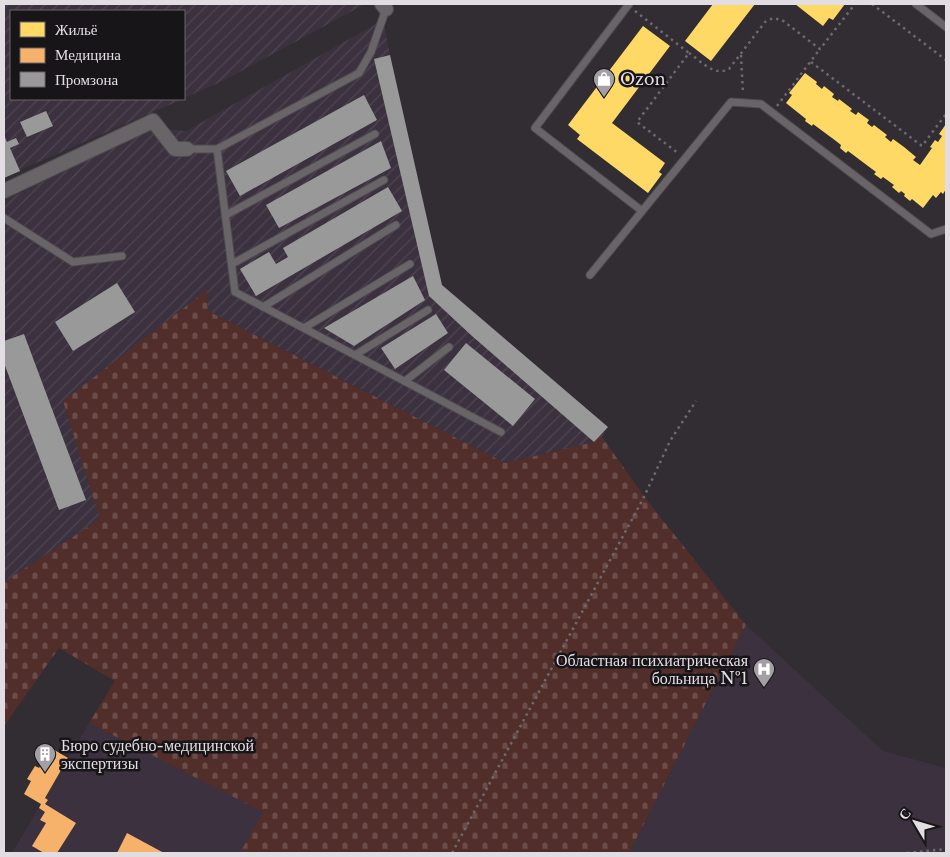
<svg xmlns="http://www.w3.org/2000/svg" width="950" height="857" viewBox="0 0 950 857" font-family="'Libre Baskerville',serif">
	<defs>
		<pattern id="industrial-furrows" width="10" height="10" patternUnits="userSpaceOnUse" patternTransform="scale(1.25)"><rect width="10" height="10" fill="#3c313f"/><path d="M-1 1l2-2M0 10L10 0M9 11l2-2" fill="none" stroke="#4f4551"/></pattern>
		<pattern id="cemetery-stones" width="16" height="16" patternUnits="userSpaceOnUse" patternTransform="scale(1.25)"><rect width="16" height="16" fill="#522e2a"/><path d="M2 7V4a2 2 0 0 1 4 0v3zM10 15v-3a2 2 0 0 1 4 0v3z" fill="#6b4c49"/></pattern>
	</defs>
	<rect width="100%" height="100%" fill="#322d33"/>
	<!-- built -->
	<path fill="#3c313f" d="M746,625L883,751L946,768V853H629Z
		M89,723L264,812L240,853H12Z"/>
	<!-- industrial -->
	<path fill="url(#industrial-furrows)" d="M4,4H365L223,81L184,98V11H11V99H183L4,177Z
		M383,20L390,55L442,285L608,427L602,437L594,442L505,463L208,311L207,291L63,401L101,519L4,582V201L150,128L186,131Z"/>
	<!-- cemetery -->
	<path fill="url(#cemetery-stones)" d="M207,290L208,311L505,463L594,442L602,437L646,499L746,625L629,853H240L263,812L89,723L115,681L59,648L4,726V582L100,519L63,401Z"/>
	<!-- homes -->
	<path fill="#ffd966" d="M713,4H755L711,61L685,41Z
		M795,4H845L833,20L829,18L823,26Z
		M643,26L670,46L612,123L665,163L659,172L662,174L648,193L577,139L580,135L568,125Z
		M805,73L817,82L816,84L822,89L824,86L834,94L832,97L838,101L839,99L852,109L850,111L856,115L858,112L869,120L867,123L872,127L874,125L887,135L885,137L891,142L893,139L904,147L916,157L913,160L920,165L932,148L930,147L935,140L938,142L942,136L939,134L946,124V189L943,194L941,192L936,198L933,195L923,208L912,199L910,201L904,196L905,194L901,191L899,193L892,187L894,185L883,177L881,179L874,174L876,172L848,151L846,153L840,148L841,145L836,141L813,124L812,126L805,121L806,119L786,103L792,95L789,93Z"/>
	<!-- health -->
	<path fill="#f6b26b" d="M51,748L68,758L45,798L48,800L45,804L76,823L57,853H44L32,846L46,823L40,820L45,812L39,808L41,804L24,794L31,781L27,779L35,766L39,768Z
		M127,833L164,853H117Z"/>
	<!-- industry -->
	<path fill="#999" d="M390,55L442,285L608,427L594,442L472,336L429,296L374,59Z
		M364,95L377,120L240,196L226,171Z
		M46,111L53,126L27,137L20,122Z
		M4,135L7,142L16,138L19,144L10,148L20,171L4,178Z
		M381,141L391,168L279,228L266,205Z
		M388,187L402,211L256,296L240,269L269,252L276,264L288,257L283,248Z
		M413,276L425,300L354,346L324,328Z
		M117,283L135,312L73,351L55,322Z
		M436,314L448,333L395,369L381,348Z
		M24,334L86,500L59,510L4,363V341Z
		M466,343L535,399L513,426L444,370Z"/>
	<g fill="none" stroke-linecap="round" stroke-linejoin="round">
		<!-- lane casing -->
		<g stroke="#4e4a4f" stroke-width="9">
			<path id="lane" d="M629,4L535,128L642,211
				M916,4L946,27
				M187,149H217L359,73L371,52L386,9
				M217,149L235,292L501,432
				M226,215L375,134
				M4,218L73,262L122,256
				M232,264L384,180
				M590,275L731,102L761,104L931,234L946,229
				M263,307L396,225
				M304,328L410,264
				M355,355L428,310
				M405,381L449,347"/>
		</g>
		<!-- street casing -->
		<g stroke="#4e4a4f" stroke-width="16">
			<path id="street" d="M382,4L386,9
				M4,191L153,121L175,149H187"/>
		</g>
		<!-- path -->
		<path stroke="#6e696e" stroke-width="2.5" stroke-dasharray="2.5 4" stroke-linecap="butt" d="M872,4L946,60
			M635,11L689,53L637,122L678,153
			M689,53C701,61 714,77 729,69L765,22L773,18L782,20L820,49L855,4
			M741,55L743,94
			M811,62L922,146L946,114
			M777,106L820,49
			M452,853L643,499L670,441L696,401
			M907,853L946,849"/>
		<!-- lane -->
		<use href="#lane" stroke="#686468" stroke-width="7"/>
		<!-- street -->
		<use href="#street" stroke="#686468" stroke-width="14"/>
	</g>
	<!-- icons -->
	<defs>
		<g id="shop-pin" transform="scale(1.125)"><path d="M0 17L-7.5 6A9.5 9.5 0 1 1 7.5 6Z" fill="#a49fa5" stroke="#181519"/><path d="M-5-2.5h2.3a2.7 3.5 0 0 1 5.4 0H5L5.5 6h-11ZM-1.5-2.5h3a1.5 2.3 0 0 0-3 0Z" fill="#fff"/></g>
		<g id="hospital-pin" transform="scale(1.125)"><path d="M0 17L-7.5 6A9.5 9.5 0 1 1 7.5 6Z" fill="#a49fa5" stroke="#181519"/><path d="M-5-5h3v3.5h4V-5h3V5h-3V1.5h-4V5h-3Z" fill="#fff"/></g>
		<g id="building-pin" transform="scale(1.125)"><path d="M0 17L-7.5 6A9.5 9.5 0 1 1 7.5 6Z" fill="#a49fa5" stroke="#181519"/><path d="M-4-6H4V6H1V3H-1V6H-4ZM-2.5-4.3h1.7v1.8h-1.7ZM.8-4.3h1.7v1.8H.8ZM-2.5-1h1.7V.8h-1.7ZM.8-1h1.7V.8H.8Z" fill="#fff"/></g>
	</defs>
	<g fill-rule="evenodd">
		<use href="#shop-pin" x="604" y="79"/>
		<use href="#hospital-pin" x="764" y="669"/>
		<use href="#building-pin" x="45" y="754"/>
	</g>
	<g text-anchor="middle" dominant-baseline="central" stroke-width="5" stroke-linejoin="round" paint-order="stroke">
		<!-- poi labels -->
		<g font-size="16" fill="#e2dde3" stroke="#181519" text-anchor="start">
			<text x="620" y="79">Ozon</text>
			<text x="748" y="660" text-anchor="end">Областная психиатрическая<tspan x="748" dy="18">больница №1</tspan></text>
			<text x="61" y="745">Бюро судебно-медицинской<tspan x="61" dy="18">экспертизы</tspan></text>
		</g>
	</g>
	<!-- border -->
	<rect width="950" height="857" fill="none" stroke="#e2dde3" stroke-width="10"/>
	<!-- legend -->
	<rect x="10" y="10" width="175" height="90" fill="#181519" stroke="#69656a"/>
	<rect x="20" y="22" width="25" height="15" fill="#ffd966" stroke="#69656a"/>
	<text x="55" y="35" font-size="15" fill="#e2dde3">Жильё</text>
	<rect x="20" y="48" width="25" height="15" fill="#f6b26b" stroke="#69656a"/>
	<text x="55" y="60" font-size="15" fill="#e2dde3">Медицина</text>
	<rect x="20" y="72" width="25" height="15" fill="#999999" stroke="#69656a"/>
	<text x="55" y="85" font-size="15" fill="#e2dde3">Промзона</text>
	<!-- north arrow -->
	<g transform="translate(915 822) rotate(308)" stroke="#181519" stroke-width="4" paint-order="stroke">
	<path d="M0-4L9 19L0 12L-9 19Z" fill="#e2dde3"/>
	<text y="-8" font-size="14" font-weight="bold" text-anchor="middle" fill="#e2dde3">С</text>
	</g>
</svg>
